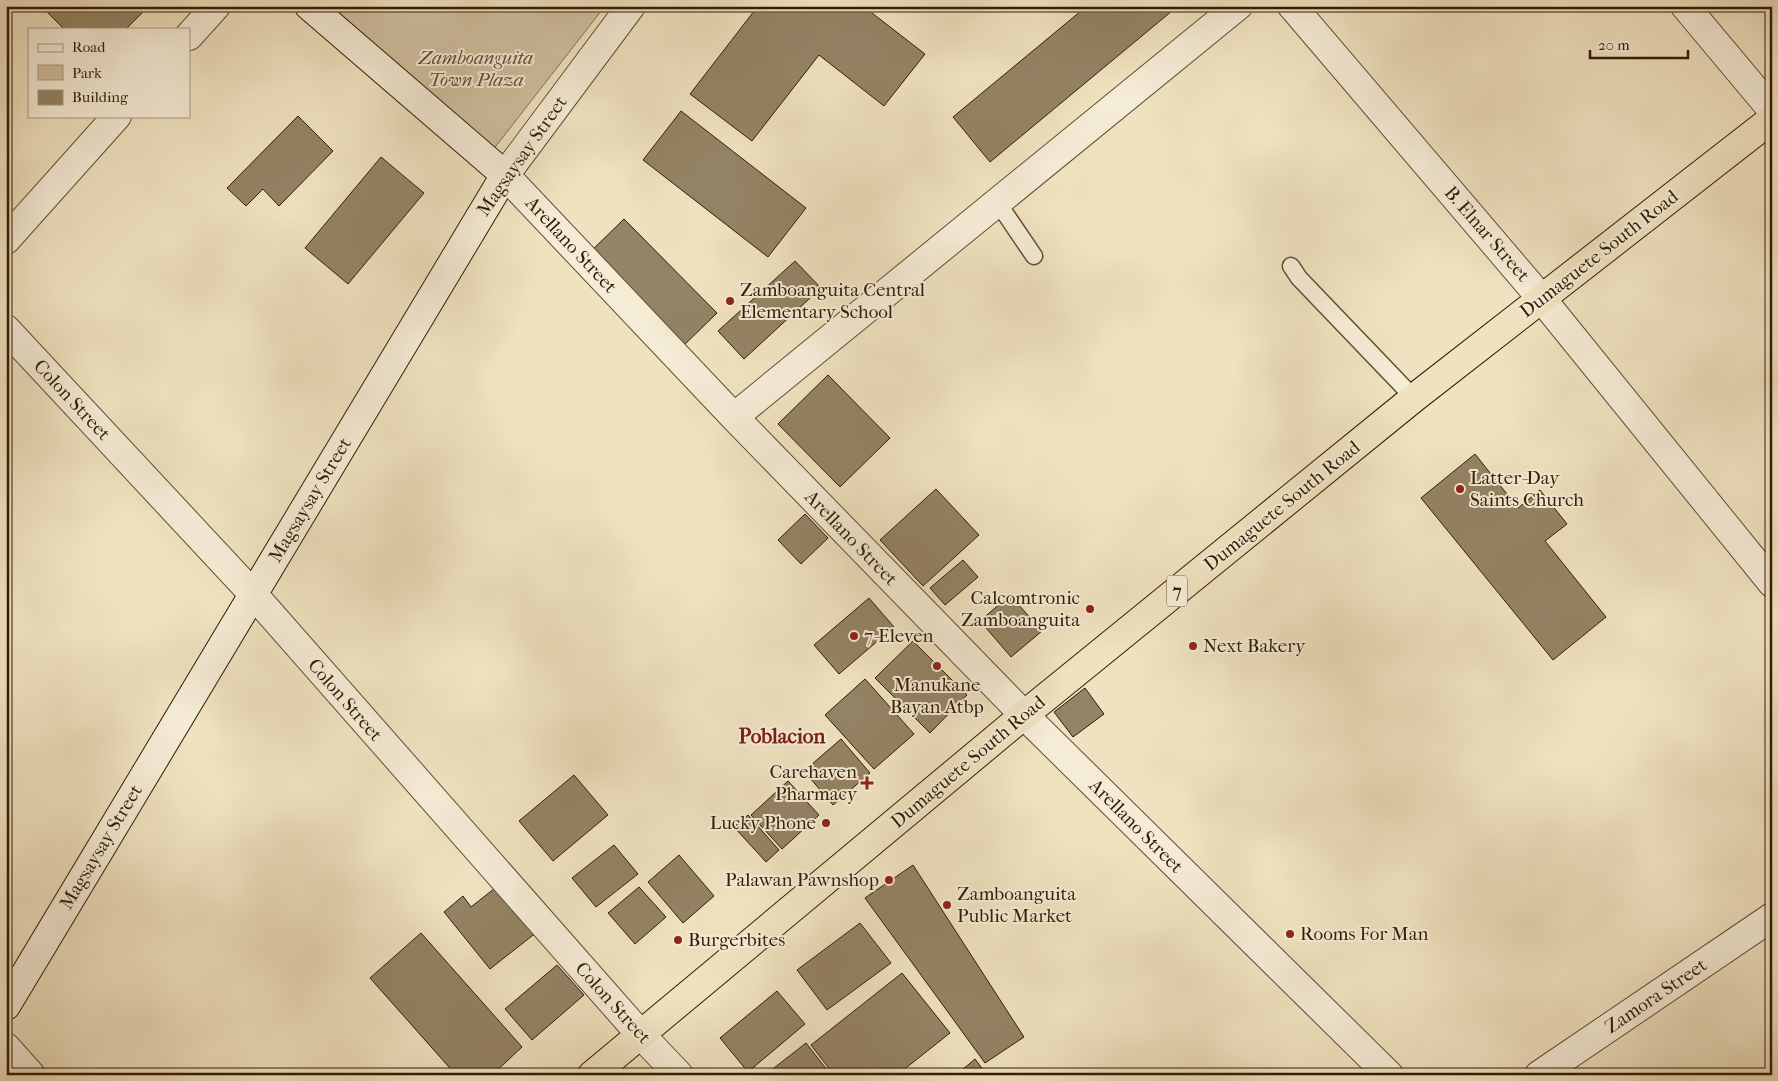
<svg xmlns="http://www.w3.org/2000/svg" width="1778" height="1081" viewBox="0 0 1778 1081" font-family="'IM FELL French Canon',serif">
	<rect width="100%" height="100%" fill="#f0e2c0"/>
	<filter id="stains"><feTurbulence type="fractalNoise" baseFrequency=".004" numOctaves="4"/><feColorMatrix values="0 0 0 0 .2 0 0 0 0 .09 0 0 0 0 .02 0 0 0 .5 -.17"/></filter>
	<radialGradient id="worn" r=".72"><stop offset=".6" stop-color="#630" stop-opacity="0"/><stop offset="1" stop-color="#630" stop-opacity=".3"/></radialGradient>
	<!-- green -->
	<path fill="#d0c0a0" stroke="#806e52" d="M323,6H605L482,164Z"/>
	<!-- building -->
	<path fill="#948365" stroke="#311c03" d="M41,6H149L126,29H64Z
		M758,6H863L925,54L884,106L819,55L752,141L690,94Z
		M1087,6H1178L990,162L953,117Z
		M681,111L806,208L768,257L643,160Z
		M298,116L333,151L279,206L263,189L246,206L227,188Z
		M381,157L424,193L348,284L305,248Z
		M624,219L717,313L678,351L585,257Z
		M795,261L821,288L744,359L718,331Z
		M828,375L890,438L840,487L778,424Z
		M1475,454L1518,508L1540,490L1567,524L1545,541L1606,617L1553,660L1421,498Z
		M936,489L979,535L923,586L880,540Z
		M805,514L828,538L801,564L778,540Z
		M963,560L978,577L945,605L930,588Z
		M1010,595L1042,631L1011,657L980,621Z
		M869,598L894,627L839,674L814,645Z
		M913,641L967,695L930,733L875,678Z
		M865,679L914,734L874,769L825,715Z
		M1085,688L1104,714L1073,737L1054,712Z
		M841,739L870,773L833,805L804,771Z
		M574,775L608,815L553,861L519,821Z
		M788,781L819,815L782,849L751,815Z
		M748,815L779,850L766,862L734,827Z
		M614,845L638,874L596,907L572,878Z
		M679,855L714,896L683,923L648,882Z
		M913,865L1024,1037L985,1063L865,898Z
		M499,885L537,932L490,969L444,912L463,896L471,907Z
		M639,887L666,917L635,944L608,913Z
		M860,923L891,963L827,1010L797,970Z
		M421,933L522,1047L492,1075H456L370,978Z
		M557,965L584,995L532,1040L505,1009Z
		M902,973L950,1033L897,1075H834L811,1045Z
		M777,991L805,1024L748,1072L720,1038Z
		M806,1043L831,1075H765Z
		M975,1059L987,1075H956Z"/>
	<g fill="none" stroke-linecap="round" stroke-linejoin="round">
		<!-- lane casing -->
		<g stroke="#614e32" stroke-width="19">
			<path id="lane" d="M998,203L1034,256
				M1291,266L1299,278L1414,398"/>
		</g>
		<!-- street casing -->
		<g stroke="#614e32" stroke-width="30">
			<path id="street" d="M631,6L505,175L734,417L1024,715L1389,1075
				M1292,6L1541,298L1772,583
				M1685,6L1772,110
				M189,36L216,6
				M6,240L117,116
				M6,329L253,594L641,1035L679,1075
				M734,417L1238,6
				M6,1047L31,1075
				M1539,1075L1772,917"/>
		</g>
		<!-- secondary casing -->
		<g stroke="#311c03" stroke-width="30">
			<path id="secondary" d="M6,1006L505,175L309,6"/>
		</g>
		<!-- highway casing -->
		<g stroke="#311c03" stroke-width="30">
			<path id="highway" d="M592,1075L1024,715L1414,398L1772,119"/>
		</g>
		<!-- lane -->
		<use href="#lane" stroke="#f5ecd6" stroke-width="16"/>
		<!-- street -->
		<use href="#street" stroke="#f5ecd6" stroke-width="28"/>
		<!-- secondary -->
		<use href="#secondary" stroke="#f5ecd6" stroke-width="28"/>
		<!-- highway -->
		<use href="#highway" stroke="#f0e2c0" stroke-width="28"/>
	</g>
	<!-- markers -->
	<g fill="#8f2418" stroke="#f5ecd6" stroke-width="2">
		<circle cx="730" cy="301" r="5"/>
		<circle cx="1460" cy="489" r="5"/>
		<circle cx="1090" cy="609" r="5"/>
		<circle cx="854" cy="636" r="5"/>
		<circle cx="1193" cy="646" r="5"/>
		<circle cx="937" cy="666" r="5"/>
		<path d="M864.5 775.5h5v5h5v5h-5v5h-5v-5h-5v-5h5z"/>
		<circle cx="826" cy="823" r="5"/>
		<circle cx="889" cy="880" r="5"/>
		<circle cx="947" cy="905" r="5"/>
		<circle cx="1290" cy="934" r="5"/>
		<circle cx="678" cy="940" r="5"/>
	</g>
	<g text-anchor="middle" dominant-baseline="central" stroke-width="4" stroke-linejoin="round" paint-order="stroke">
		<!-- shield labels -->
		<rect fill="#f5ecd6" stroke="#6c5a42" stroke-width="1" x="1167" y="575.5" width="20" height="31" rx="4"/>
		<g font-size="18" font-weight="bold" fill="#311c03">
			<text x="1177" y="591">7</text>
		</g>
		<!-- park labels -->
		<g font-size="19" font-style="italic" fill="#614d32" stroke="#f5ecd6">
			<text x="476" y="58">Zamboanguita<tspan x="476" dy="22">Town Plaza</tspan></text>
		</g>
		<!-- street labels -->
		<g font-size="19" fill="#311c03" stroke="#f5ecd6">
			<text transform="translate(522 156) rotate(-55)">Magsaysay Street</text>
			<text transform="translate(1487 234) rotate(49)">B. Elnar Street</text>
			<text transform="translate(571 245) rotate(47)">Arellano Street</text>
			<text transform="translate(1599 254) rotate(-38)">Dumaguete South Road</text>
			<text transform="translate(72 400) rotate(47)">Colon Street</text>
			<text transform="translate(310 500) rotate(-59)">Magsaysay Street</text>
			<text transform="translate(1282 506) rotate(-39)">Dumaguete South Road</text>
			<text transform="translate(851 538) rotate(46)">Arellano Street</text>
			<text transform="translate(345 700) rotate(49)">Colon Street</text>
			<text transform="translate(968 762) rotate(-40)">Dumaguete South Road</text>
			<text transform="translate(1136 826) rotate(45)">Arellano Street</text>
			<text transform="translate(101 847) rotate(-59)">Magsaysay Street</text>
			<text transform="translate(1656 996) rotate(-34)">Zamora Street</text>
			<text transform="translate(613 1003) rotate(48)">Colon Street</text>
		</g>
		<!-- poi labels -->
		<g font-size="19" fill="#311c03" stroke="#f5ecd6" text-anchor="start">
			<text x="740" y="290">Zamboanguita Central<tspan x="740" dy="22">Elementary School</tspan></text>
			<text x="1470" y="478">Latter-Day<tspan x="1470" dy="22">Saints Church</tspan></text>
			<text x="1080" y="598" text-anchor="end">Calcomtronic<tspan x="1080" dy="22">Zamboanguita</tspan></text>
			<text x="864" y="636">7-Eleven</text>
			<text x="1203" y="646">Next Bakery</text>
			<text x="937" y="685" text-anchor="middle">Manukane<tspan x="937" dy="22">Bayan Atbp</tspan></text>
			<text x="857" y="772" text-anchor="end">Carehaven<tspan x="857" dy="22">Pharmacy</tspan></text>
			<text x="816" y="823" text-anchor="end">Lucky Phone</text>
			<text x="879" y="880" text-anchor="end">Palawan Pawnshop</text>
			<text x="957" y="894">Zamboanguita<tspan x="957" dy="22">Public Market</tspan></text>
			<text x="1300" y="934">Rooms For Man</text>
			<text x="688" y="940">Burgerbites</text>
		</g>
		<!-- quarter labels -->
		<g font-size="21" font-weight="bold" fill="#7a1f14" stroke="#f5ecd6">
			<text x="782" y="736">Poblacion</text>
		</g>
	</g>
	<!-- margin -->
	<rect width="1778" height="1081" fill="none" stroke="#f0e2c0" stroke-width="25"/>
	<rect x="8" y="8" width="1763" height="1066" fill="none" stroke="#311c03" stroke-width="2.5"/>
	<rect x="12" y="12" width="1753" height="1056" fill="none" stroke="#311c03"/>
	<!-- legend -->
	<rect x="28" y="28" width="162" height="90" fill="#f5ecd6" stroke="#a79982"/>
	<rect x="38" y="44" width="25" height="8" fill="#f5ecd6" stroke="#a79982"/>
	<text x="72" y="52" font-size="15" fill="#311c03">Road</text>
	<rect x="38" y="65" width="25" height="15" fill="#d0c0a0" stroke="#a79982"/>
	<text x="72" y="78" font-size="15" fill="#311c03">Park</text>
	<rect x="38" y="90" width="25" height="15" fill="#948365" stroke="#a79982"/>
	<text x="72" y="102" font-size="15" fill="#311c03">Building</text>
	<!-- scale -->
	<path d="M1590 50v8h98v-8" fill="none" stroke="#311c03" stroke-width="2.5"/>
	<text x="1598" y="50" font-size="15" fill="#311c03" stroke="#f5ecd6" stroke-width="4" paint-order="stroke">20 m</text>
	<rect width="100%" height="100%" filter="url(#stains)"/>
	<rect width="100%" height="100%" fill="url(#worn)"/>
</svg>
